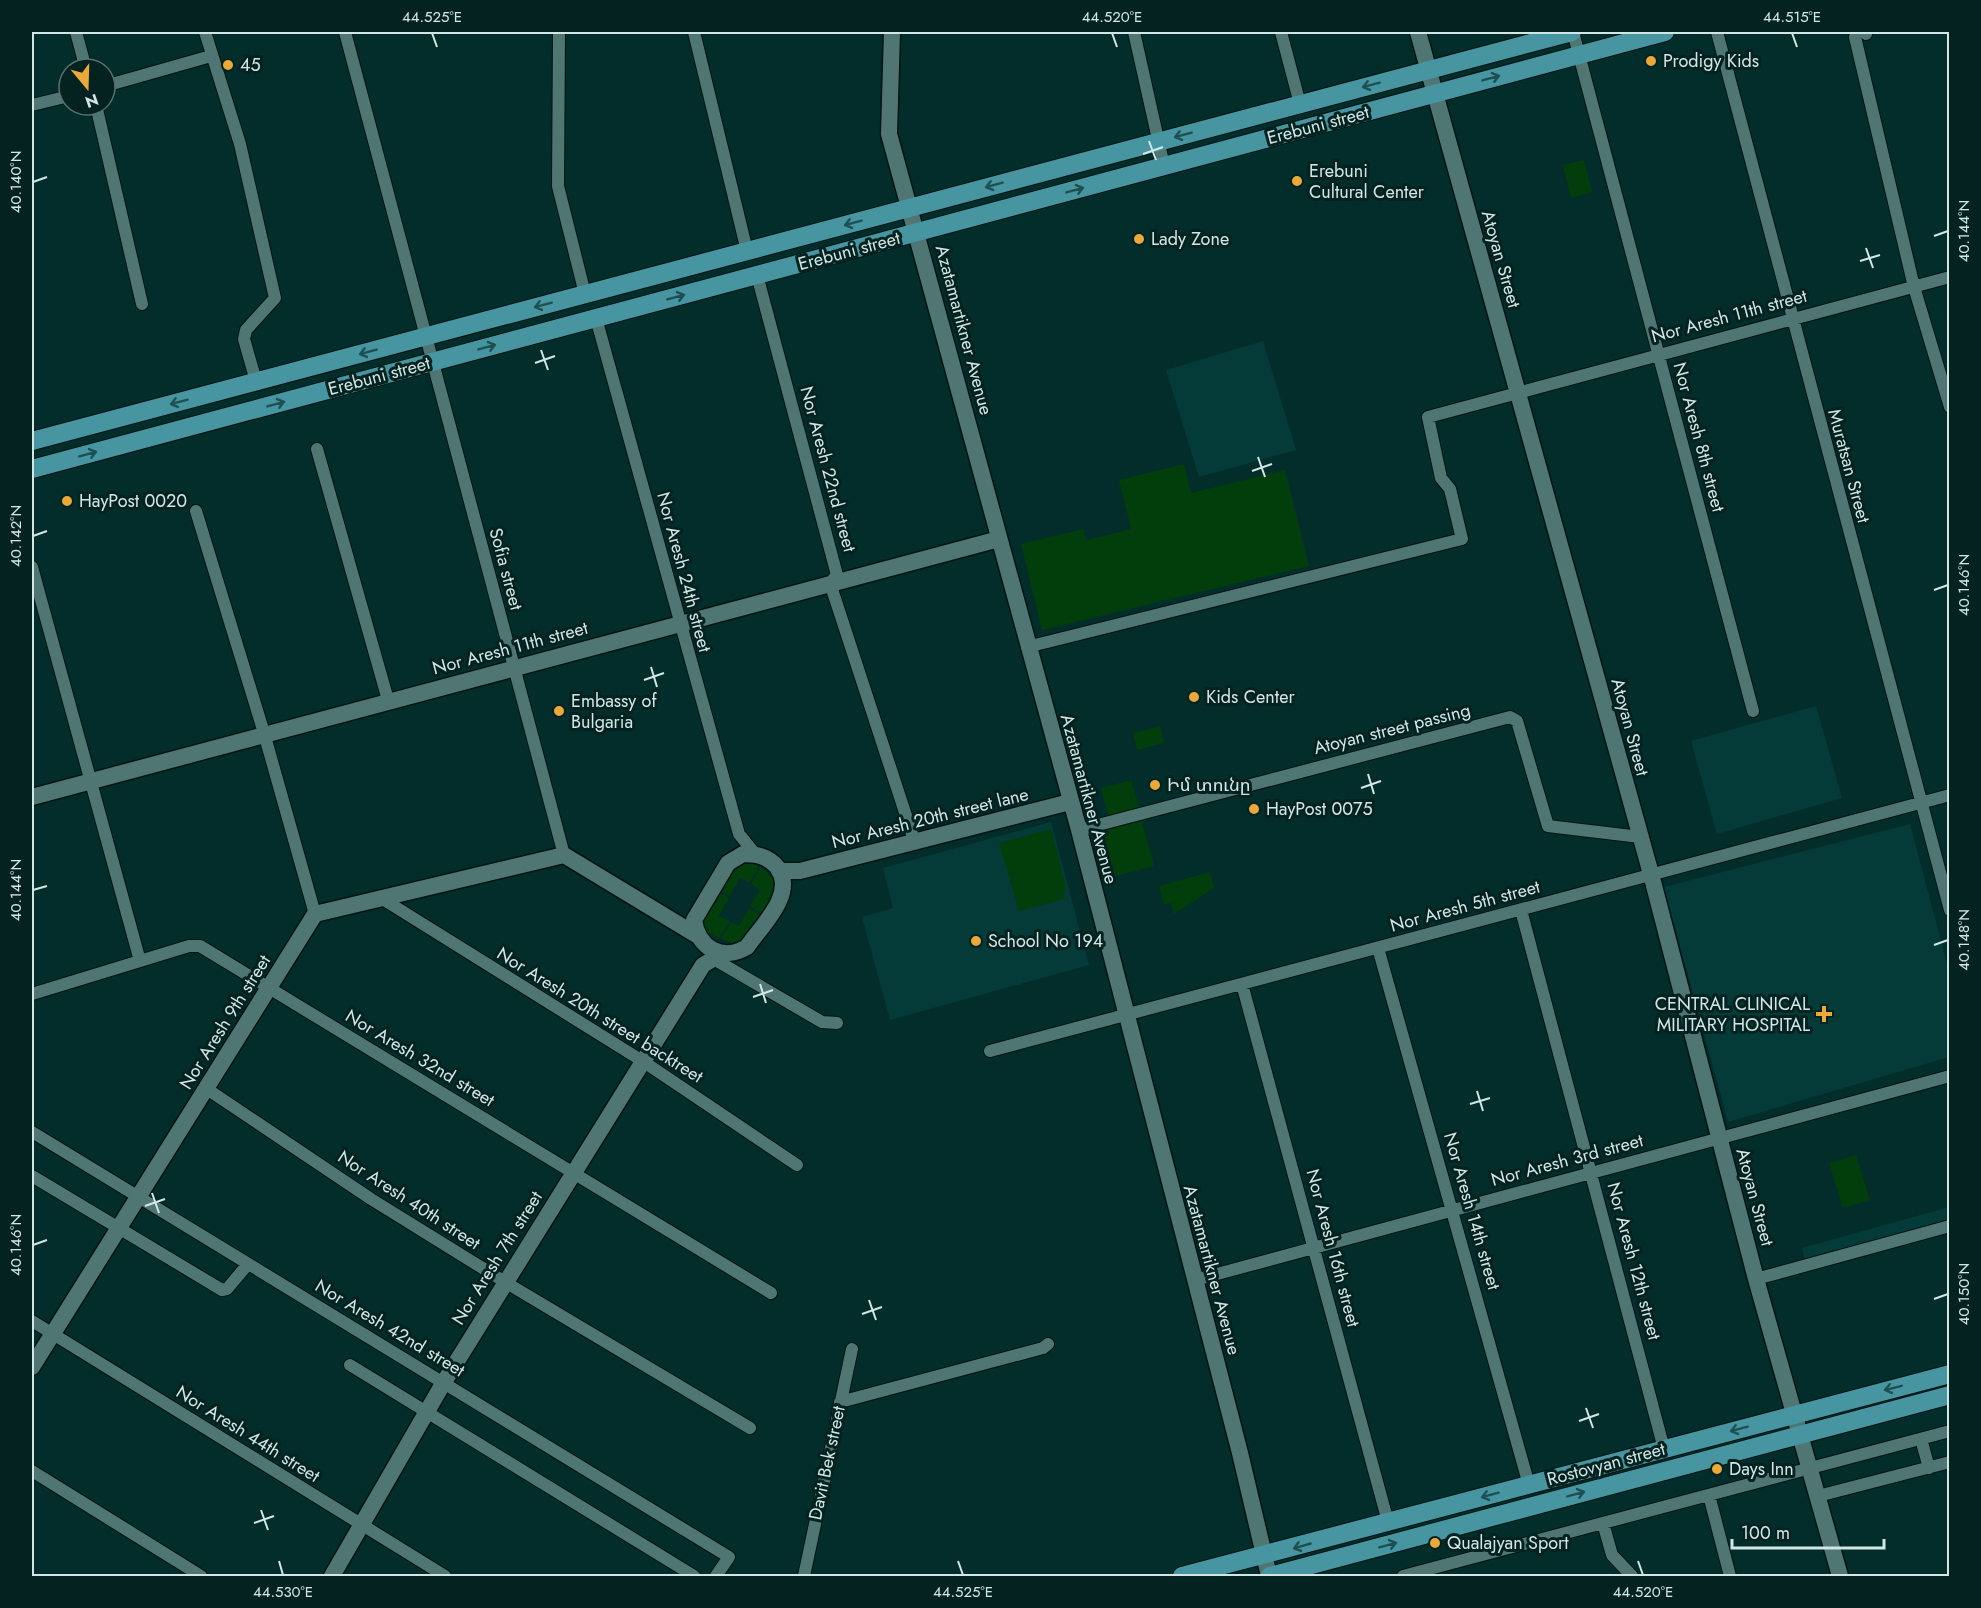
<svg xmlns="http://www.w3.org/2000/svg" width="1981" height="1608" viewBox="0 0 1981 1608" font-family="Jost,'Noto Sans Armenian',sans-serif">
	<rect width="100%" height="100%" fill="#032d2b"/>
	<!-- built -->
	<path fill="#043b39" d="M1263,341L1296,450L1199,477L1166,370Z
		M1816,706L1842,798L1717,834L1691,741Z
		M1051,822L1089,965L890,1020L862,917L893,908L883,868Z
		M1910,824L1949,971V1057L1728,1122L1664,887Z
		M1949,1207V1219L1805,1259L1802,1248Z"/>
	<!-- green -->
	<path fill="#013e0b" d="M1584,160L1592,192L1571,198L1563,165Z
		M1184,464L1191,493L1285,470L1309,566L1042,630L1021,544L1083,529L1086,540L1131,529L1119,480Z
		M1160,726L1164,743L1137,750L1133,733Z
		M1131,780L1140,811L1109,819L1101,788Z
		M1142,821L1154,866L1109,878L1097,832Z
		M1051,829L1066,887L1063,895L1065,899L1019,911L999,843Z
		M750,862L759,867L749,883L740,878L730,896L716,888L734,863Z
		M761,867L778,882L764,916L750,906L760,890L751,884Z
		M1210,872L1214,888L1174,914L1171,903L1164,905L1159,886Z
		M715,890L729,898L719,916L730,921L719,938L707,932L701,925Z
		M749,908L763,917L745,942L737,945L721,939L731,922L739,926Z
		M1856,1155L1870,1200L1843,1208L1829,1163Z"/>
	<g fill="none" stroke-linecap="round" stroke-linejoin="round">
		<!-- street casing -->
		<g stroke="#001413" stroke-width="14">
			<path id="street" d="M76,32L86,69
				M205,32L240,144L275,298L246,330L244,339L256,381
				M345,32L564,855
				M559,32L558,186L585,294
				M694,32L747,251
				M1134,32L1164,166
				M1281,32L1300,104
				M1573,32L1753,711
				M1717,32L1950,910
				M1865,32L1866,34
				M1855,37L1914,287L1950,407
				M105,86L211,56
				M32,105L69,96
				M96,105L142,304
				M757,275L837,575L830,583L914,840
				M596,318L739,834L756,855
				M317,449L388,700
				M196,511L264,733L315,914
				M32,567L140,961
				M1027,647L1462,539L1450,489L1441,478L1428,417L1950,277
				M1079,830L1510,717L1517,721L1548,826L1640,837
				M381,898L644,1062L797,1165
				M1521,910L1664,1449
				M1378,948L1529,1485
				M712,958L822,1022L837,1023
				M1242,984L1388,1522
				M32,994L189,946H200L771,1293
				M990,1051L1950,795
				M207,1089L371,1199L505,1282L750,1428
				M32,1132L729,1557L716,1576
				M32,1176L222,1290L227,1289L248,1264
				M1756,1279L1950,1226
				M1195,1280L1950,1076
				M32,1321L445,1576
				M350,1365L694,1576
				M840,1402L1043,1348L1048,1344
				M1921,1439L1929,1468
				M32,1471L201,1576
				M1709,1495L1730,1576
				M1818,1496L1950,1462
				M1603,1523L1612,1555L1632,1576
				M804,1576L852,1349
				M1403,1576L1950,1431"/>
		</g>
		<!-- secondary casing -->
		<g stroke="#001413" stroke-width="19">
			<path id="secondary" d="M892,32L889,134L1079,830L1240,1453L1269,1576
				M1418,32L1651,874L1756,1279L1840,1576
				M32,797L999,539
				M743,854C756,854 768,856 777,867C797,893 762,925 747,947C722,962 698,948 694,920L728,863Z
				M779,871H800L1070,802
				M32,1367L315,914L564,855L698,936
				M332,1576L444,1382L703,965L723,953"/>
		</g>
		<!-- primary casing -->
		<g stroke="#001413" stroke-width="20">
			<path id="primary" d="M32,441L1572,32
				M32,469L1665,32
				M1182,1576L1950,1374
				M1270,1576L1950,1395"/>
		</g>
		<!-- street -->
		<use href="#street" stroke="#4f7673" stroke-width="12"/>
		<!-- secondary -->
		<use href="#secondary" stroke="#4f7673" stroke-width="16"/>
		<!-- primary -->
		<use href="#primary" stroke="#4695a0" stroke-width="18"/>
	</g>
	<!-- one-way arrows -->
	<defs><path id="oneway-shaft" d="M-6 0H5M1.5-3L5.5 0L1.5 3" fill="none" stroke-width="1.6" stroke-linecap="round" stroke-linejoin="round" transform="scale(1.5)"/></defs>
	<g stroke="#1e5053">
		<use href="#oneway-shaft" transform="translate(1491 78) rotate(-15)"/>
		<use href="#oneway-shaft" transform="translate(1371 85) rotate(165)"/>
		<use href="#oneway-shaft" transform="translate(1183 135) rotate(165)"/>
		<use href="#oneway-shaft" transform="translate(994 185) rotate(165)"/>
		<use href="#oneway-shaft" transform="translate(1075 190) rotate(-15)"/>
		<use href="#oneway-shaft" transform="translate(853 223) rotate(165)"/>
		<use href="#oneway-shaft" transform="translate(676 297) rotate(-15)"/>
		<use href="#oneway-shaft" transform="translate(543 305) rotate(165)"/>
		<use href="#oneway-shaft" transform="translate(487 347) rotate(-15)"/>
		<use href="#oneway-shaft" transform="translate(368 352) rotate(165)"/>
		<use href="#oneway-shaft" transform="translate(179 402) rotate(165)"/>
		<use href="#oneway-shaft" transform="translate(276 404) rotate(-15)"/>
		<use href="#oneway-shaft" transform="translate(88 454) rotate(-15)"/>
		<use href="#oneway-shaft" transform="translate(1893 1388) rotate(166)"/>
		<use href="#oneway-shaft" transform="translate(1739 1429) rotate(165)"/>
		<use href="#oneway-shaft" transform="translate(1576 1494) rotate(-15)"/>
		<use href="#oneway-shaft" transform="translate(1490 1495) rotate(165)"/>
		<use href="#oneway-shaft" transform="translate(1388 1545) rotate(-15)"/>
		<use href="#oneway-shaft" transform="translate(1302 1546) rotate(164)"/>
	</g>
	<!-- ticks -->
	<path fill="none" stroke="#d2e7e5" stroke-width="2" d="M432,33L437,47M1112,33L1117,47M1792,33L1797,47M1149,141L1156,160M1143,154L1163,147M33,182L47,177M1934,236L1948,231M1866,248L1873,268M1860,261L1880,255M541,350L548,370M535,363L555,356M1258,457L1265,477M1252,471L1272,464M33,536L47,531M1934,590L1948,585M651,667L657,687M644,680L664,673M1368,774L1374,794M1361,788L1381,781M33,890L47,886M1934,945L1948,940M760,984L766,1003M753,997L773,990M1477,1091L1483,1111M1470,1104L1490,1098M152,1193L159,1213M145,1206L165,1199M33,1245L47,1240M1934,1299L1948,1294M869,1300L876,1320M862,1314L882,1307M1586,1408L1593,1428M1579,1421L1599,1414M261,1510L268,1530M254,1523L274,1516M279,1561L283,1575M958,1561L963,1575M1638,1561L1643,1575"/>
	<!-- markers -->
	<g fill="#eba93a" stroke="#042220" stroke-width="2">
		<circle cx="1651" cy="61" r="6"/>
		<circle cx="228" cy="65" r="6"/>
		<circle cx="1297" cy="181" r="6"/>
		<circle cx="1139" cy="239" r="6"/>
		<circle cx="67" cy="501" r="6"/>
		<circle cx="1194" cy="697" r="6"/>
		<circle cx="559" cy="711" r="6"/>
		<circle cx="1155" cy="785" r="6"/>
		<circle cx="1254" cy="809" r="6"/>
		<circle cx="976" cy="941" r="6"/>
		<path d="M1821 1005h6v6h6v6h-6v6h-6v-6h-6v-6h6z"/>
		<circle cx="1717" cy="1469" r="6"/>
		<circle cx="1435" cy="1543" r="6"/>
	</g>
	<g text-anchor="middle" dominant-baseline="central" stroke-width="6" stroke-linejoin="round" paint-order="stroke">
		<!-- poi labels -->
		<g font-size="18" fill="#d2e7e5" stroke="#042220" text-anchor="start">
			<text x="1663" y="61">Prodigy Kids</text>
			<text x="240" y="65">45</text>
			<text x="1309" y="171">Erebuni<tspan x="1309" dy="21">Cultural Center</tspan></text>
			<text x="1151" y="239">Lady Zone</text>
			<text x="79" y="501">HayPost 0020</text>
			<text x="1206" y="697">Kids Center</text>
			<text x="571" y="701">Embassy of<tspan x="571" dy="21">Bulgaria</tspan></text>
			<text x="1167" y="785">Իմ տունը</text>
			<text x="1266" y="809">HayPost 0075</text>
			<text x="988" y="941">School No 194</text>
			<text x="1810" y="1004" text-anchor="end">CENTRAL CLINICAL<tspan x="1810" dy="21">MILITARY HOSPITAL</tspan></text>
			<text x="1729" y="1469">Days Inn</text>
			<text x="1447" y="1543">Qualajyan Sport</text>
		</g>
		<!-- street labels -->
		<g font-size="18" fill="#d2e7e5" stroke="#042220">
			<text transform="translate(1318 125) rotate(-15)">Erebuni street</text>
			<text transform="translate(849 251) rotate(-15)">Erebuni street</text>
			<text transform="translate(1501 259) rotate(74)">Atoyan Street</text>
			<text transform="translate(1729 316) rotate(-15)">Nor Aresh 11th street</text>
			<text transform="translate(964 330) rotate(75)">Azatamartikner Avenue</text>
			<text transform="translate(379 376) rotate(-15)">Erebuni street</text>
			<text transform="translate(1699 437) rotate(75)">Nor Aresh 8th street</text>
			<text transform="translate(1849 466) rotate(75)">Muratsan Street</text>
			<text transform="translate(828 469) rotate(75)">Nor Aresh 22nd street</text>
			<text transform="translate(506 569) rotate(75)">Sofia street</text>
			<text transform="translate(684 572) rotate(75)">Nor Aresh 24th street</text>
			<text transform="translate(510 648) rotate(-15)">Nor Aresh 11th street</text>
			<text transform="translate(1630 727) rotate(75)">Atoyan Street</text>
			<text transform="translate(1392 729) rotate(-14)">Atoyan street passing</text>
			<text transform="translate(1089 799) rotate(75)">Azatamartikner Avenue</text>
			<text transform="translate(930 818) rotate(-14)">Nor Aresh 20th street lane</text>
			<text transform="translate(1465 906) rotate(-15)">Nor Aresh 5th street</text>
			<text transform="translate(600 1015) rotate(32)">Nor Aresh 20th street backtreet</text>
			<text transform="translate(225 1022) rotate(-58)">Nor Aresh 9th street</text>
			<text transform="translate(420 1058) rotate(31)">Nor Aresh 32nd street</text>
			<text transform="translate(1567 1160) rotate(-15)">Nor Aresh 3rd street</text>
			<text transform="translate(1755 1197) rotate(75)">Atoyan Street</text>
			<text transform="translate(409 1200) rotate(33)">Nor Aresh 40th street</text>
			<text transform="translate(1472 1211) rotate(74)">Nor Aresh 14th street</text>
			<text transform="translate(1333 1248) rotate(75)">Nor Aresh 16th street</text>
			<text transform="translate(497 1258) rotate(-58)">Nor Aresh 7th street</text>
			<text transform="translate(1634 1261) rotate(75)">Nor Aresh 12th street</text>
			<text transform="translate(1212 1270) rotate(75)">Azatamartikner Avenue</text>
			<text transform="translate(390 1328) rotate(31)">Nor Aresh 42nd street</text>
			<text transform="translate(248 1434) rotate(32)">Nor Aresh 44th street</text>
			<text transform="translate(827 1463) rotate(-78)">Davit Bek street</text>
			<text transform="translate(1606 1464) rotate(-15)">Rostovyan street</text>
		</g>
	</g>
	<!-- border -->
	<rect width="1981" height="1608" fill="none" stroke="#042220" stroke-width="66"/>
	<!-- north arrow -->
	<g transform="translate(87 87) rotate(161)"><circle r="28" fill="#042220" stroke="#56716f" stroke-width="1.5"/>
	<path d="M0-4.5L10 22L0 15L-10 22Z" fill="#eba93a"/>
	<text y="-9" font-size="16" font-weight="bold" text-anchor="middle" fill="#d2e7e5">N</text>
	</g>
	<!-- scale -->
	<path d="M1732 1539v9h152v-9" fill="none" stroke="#d2e7e5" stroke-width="3"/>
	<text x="1741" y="1539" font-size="18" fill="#d2e7e5" stroke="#042220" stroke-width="4.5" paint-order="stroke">100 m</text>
	<rect x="33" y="33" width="1915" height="1542" fill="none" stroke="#d2e7e5" stroke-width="2"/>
	<g font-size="15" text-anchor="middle" fill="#d2e7e5">
		<text x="432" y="22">44.525°E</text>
		<text x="1112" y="22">44.520°E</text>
		<text x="1792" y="22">44.515°E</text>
		<text transform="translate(16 182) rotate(-90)" y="5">40.140°N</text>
		<text transform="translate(1964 231) rotate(-90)" y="5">40.144°N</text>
		<text transform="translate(16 536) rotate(-90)" y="5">40.142°N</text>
		<text transform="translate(1964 585) rotate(-90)" y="5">40.146°N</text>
		<text transform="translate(16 890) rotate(-90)" y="5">40.144°N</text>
		<text transform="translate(1964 940) rotate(-90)" y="5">40.148°N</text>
		<text transform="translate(16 1245) rotate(-90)" y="5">40.146°N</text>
		<text transform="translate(1964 1294) rotate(-90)" y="5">40.150°N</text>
		<text x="283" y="1597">44.530°E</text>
		<text x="963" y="1597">44.525°E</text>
		<text x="1643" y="1597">44.520°E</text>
	</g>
</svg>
